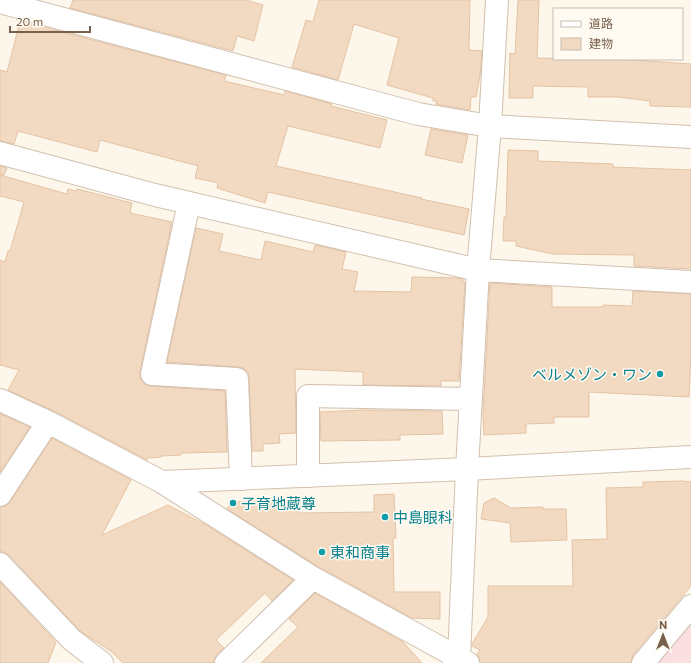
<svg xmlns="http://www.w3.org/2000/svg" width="691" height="663" viewBox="0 0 691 663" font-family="Commissioner,'Noto Sans JP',sans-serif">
	<rect width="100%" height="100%" fill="#fdf7eb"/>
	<!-- medical -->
	<path fill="#fbdedf" d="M691,619V663H653Z"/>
	<!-- building -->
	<path fill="#f2dac2" stroke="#e5c2a3" d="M73,0H246L263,5L254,41L237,36L233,51L70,8Z
		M319,0H470L469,50L482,51L480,76L476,97H471L470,110L436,104L437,101H433V98L387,85L399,38L354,24L338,80L292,67L306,20L313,22Z
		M518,0H539L537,58L634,60L691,64V107L650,106V101L618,97H588V87L533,86V98H509L510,53L515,54Z
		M20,21L226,75L224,81L284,95L285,91L332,104L331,106L387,120L380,148L288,126L276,166L422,198L421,199L469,209L464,235L268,192L265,203L217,188L218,183L195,178L198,166L100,140L97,152L18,131L14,144L0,141V70L7,72Z
		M431,129L468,135L462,163L425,155Z
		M508,150L538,151V161L613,164V167L691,170V269L634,266V255L553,254L516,246V241H503L504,217H506Z
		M0,166L7,168L4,175L0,174Z
		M0,175L67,194L68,189L76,191L77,189L132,203L130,213L172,222L140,371V378L144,384L151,386L225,391L227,452L181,453V455L161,456V457L147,458V460L54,411L8,390L19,370L0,365V260L5,262L8,251H10L24,202L0,196Z
		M196,228L223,234L219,251L261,260L265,241L313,252L315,245L346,252L342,269L358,272L354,291L411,292L412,277L457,278L463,279V282H465L459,381H441V386L363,385V372L295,369L296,433L279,434L280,443L263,444V451H252L249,378L248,372L243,368L238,367L167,362Z
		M490,283L552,287V307H603V305L632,306L633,291L691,294V354L689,397L589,392V417H554V423L526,424V433L484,435L483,413Z
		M363,410L442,411L443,434L400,435V440L321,441L320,412Z
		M0,414L30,427L0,472Z
		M52,438L131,480L102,535L168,505L206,525L293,580L272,601L265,593L216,640L224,648L217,654L214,659V663H123L112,652L80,631L9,555L4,552H0V507L6,506L10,502Z
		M683,481L691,482V586L633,655L631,663H480L479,657L477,655L480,650L472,646V644L488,617V586H573L572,540L607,539L606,488L643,487V482Z
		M394,494L396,538H393L394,592H440V619L412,618L319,567L227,509L232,502L283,500V502H300V513L374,512V495Z
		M494,498L511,508L543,507V509H566L567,540L511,542L510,523L481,519L484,503Z
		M0,582L56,642L48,663H0Z
		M315,593L403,642L422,663H261L298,627L289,619Z"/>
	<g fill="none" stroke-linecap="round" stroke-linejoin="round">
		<!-- street casing -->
		<g stroke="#d0c0af" stroke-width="24">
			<path id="street" d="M0,2L418,114L490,126L691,137
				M0,153L155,195L478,270L691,282
				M189,203L152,374L237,379L241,479
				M0,400L48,422L162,482L313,578L468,663
				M308,476V396L471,399
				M0,495L48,422
				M0,564L72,640L102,663
				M226,663L313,578
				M454,663L459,658L467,469L478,270L490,126L497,0
				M643,663L691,606"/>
		</g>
		<!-- secondary casing -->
		<g stroke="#d3c1ad" stroke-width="24">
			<path id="secondary" d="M162,482L467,469L691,457"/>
		</g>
		<!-- street -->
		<use href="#street" stroke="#fff" stroke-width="22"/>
		<!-- secondary -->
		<use href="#secondary" stroke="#fff" stroke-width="22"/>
	</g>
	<!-- markers -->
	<g fill="#0f9aa8" stroke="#fffbf2" stroke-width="1.5">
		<circle cx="660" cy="374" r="4"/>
		<circle cx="233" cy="503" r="4"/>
		<circle cx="385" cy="517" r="4"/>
		<circle cx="322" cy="552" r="4"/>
	</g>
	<g text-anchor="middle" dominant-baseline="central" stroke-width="3" stroke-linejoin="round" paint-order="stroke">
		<!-- culture labels -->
		<g font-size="15" fill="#0d838f" stroke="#fffbf2" text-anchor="start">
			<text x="652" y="374" text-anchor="end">ベルメゾン・ワン</text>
			<text x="241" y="503">子育地蔵尊</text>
			<text x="393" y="517">中島眼科</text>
			<text x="330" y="552">東和商事</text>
		</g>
	</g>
	<!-- legend -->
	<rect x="553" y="8" width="130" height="52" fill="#fffbf2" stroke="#c9bdb0"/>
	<rect x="561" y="21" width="20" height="6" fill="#ffffff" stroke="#c9bdb0"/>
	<text x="589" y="28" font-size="12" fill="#79604d">道路</text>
	<rect x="561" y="38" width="20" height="12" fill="#f2dac2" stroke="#c9bdb0"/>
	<text x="589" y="48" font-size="12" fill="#79604d">建物</text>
	<!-- north arrow -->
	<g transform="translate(663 635)" stroke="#fffbf2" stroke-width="3" paint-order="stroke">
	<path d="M0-3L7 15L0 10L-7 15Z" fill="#79604d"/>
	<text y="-6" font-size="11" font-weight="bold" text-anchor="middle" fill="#79604d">N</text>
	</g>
	<!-- scale -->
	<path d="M10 26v6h80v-6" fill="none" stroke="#79604d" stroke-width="2"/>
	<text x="16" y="26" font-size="12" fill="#79604d" stroke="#fffbf2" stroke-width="3" paint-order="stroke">20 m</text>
</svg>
